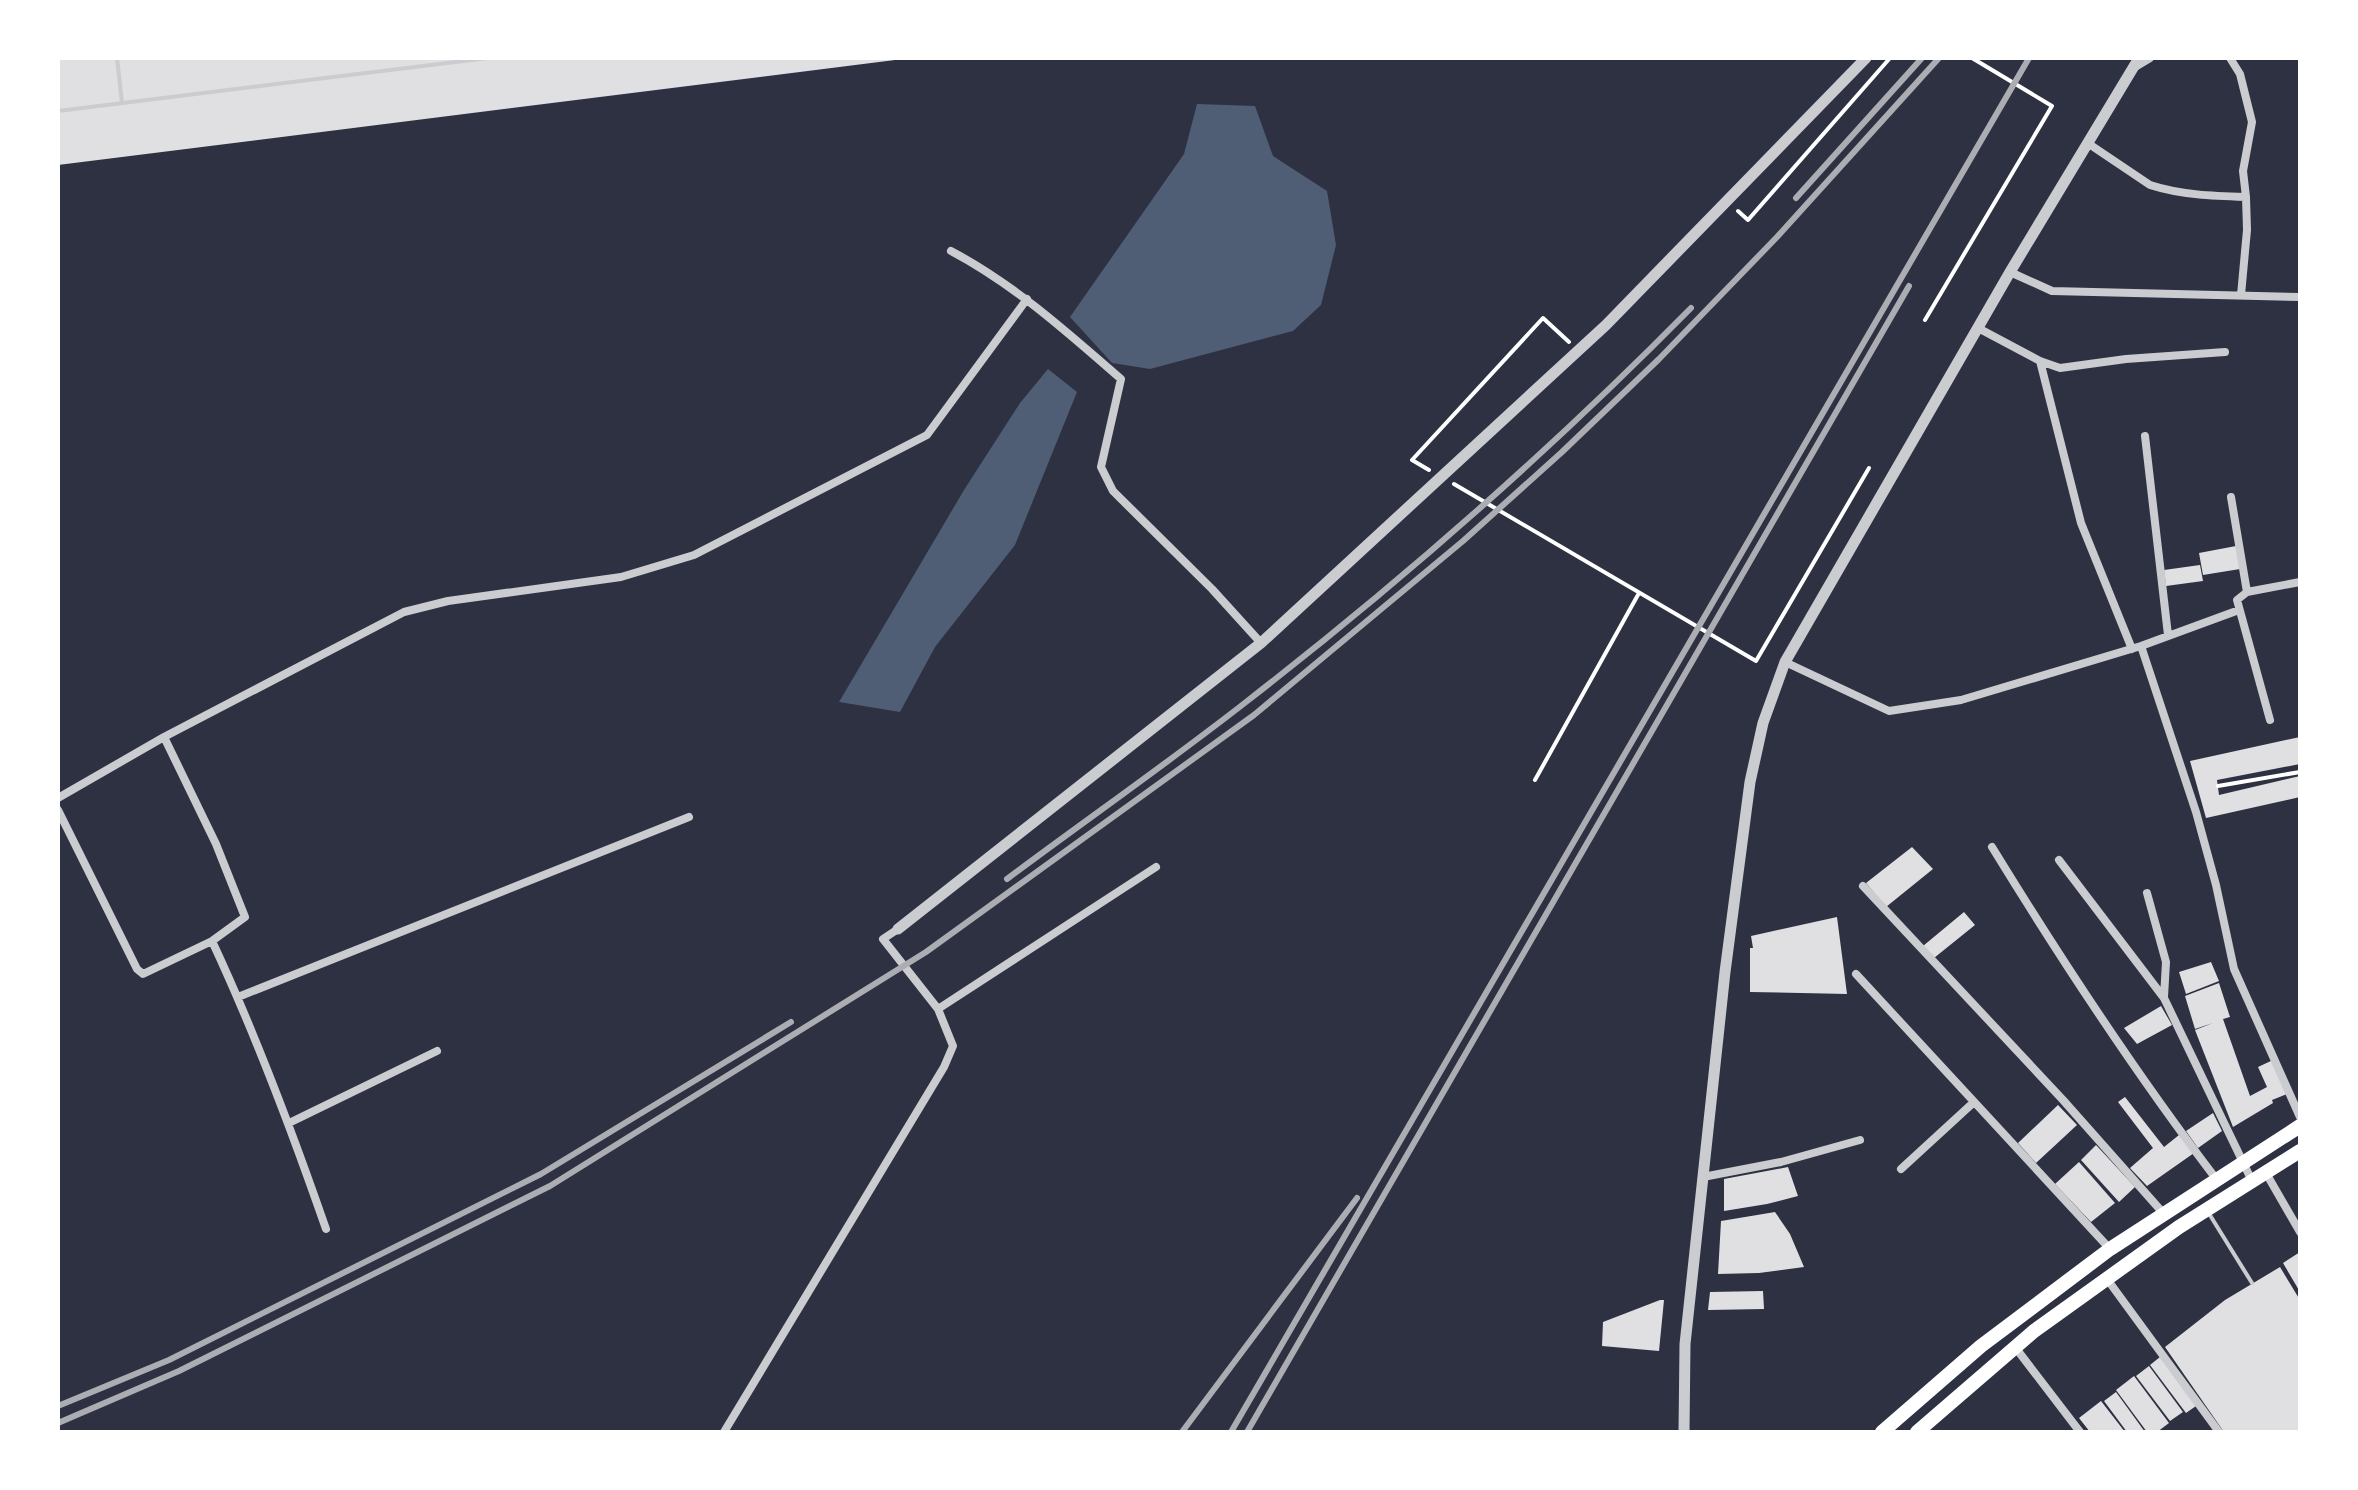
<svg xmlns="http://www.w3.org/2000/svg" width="2358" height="1490" viewBox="0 0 2358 1490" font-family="Karla,sans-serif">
	<rect width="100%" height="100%" fill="#2d3142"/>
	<!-- water -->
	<path fill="#4f5d75" d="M1197,104L1255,106L1273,156L1327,191L1336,245L1321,305L1293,331L1150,369L1112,363L1070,317L1184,154Z
		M1048,369L1077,392L1015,545L935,647L900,712L839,702L964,490L1020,403Z"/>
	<!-- building -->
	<path fill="#e0e0e3" d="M58,58H895V60L58,165Z
		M2236,546L2240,569L2203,575L2199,553Z
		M2200,565L2203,581L2166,586L2164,570Z
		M2300,737V764L2217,780L2219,795L2300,776V797L2206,818L2190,761Z
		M1912,847L1933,869L1886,907L1866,883Z
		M1964,912L1975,925L1934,958L1923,946Z
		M1837,917L1847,994L1750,992V948H1753L1751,936Z
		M2211,962L2219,981L2186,994L2179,972Z
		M2219,983L2230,1017L2223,1019L2250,1096L2267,1087L2258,1067L2273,1060L2287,1094L2272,1100L2273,1103L2233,1127L2195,1030L2213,1023L2195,1029L2185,996Z
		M2161,1006L2172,1025L2137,1044L2124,1028Z
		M2125,1097L2164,1147L2179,1135L2194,1153L2147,1186L2130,1168L2153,1148L2118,1102Z
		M2058,1105L2077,1125L2036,1163L2018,1143Z
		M2213,1113L2222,1131L2198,1148L2186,1131Z
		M2096,1145L2135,1187L2119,1202L2081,1160Z
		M2079,1162L2115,1203L2091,1222L2055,1184Z
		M1788,1167L1798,1196L1767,1204L1724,1211V1179Z
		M1775,1212L1790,1234L1804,1267L1759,1273L1718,1274L1721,1221Z
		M2300,1252V1292L2283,1263Z
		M2280,1267L2300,1300V1432H2224L2165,1347L2225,1300Z
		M1763,1291L1764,1309L1708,1310L1710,1292Z
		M1660,1300H1664L1659,1351L1602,1346L1603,1322Z
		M2160,1357L2196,1406L2186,1413L2150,1365Z
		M2149,1366L2183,1412L2170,1421L2136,1376Z
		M2134,1376L2169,1423L2157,1432H2147L2116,1390Z
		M2116,1392L2145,1432H2127L2104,1401Z
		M2101,1401L2125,1432H2090L2079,1418Z"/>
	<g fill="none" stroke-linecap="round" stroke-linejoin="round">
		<!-- path -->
		<path stroke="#fff" stroke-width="4" d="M1738,211L1748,220L1890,58
			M1925,320L2052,106L1972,58
			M1429,470L1412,460L1543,318L1569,342
			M1454,484L1756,661L1869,468
			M1535,780L1639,593
			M2218,786L2300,772"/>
		<!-- service -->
		<path stroke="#caccd0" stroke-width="4" d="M117,58L122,103
			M58,111L488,58
			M2208,1212L2252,1283"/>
		<!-- minor -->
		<path stroke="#caccd0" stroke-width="8" d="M2230,58L2240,74L2252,122L2243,171L2246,197L2247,230L2241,295
			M2135,67L2150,58
			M2089,144L2150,185C2181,195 2214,196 2246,197
			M951,251C1015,285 1067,332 1121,379L1101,467L1113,491L1212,589L1261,643
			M2010,272L2052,291L2300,297
			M1978,328L2040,361L2060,368L2126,359L2225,352
			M2040,361L2081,523L2132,649
			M2145,436L2168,635
			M2231,497L2247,592L2237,600L2270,720
			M2247,592L2300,582
			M2141,646L2196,812L2216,885L2234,969L2300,1117
			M1785,662L1889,711L1961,700L2141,646L2239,610
			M58,798L164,737L404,612L448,601L621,577L694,555L927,435L1027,299
			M58,810L137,969L143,974L212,941L245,917L216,844L164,737
			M1992,847C2062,961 2136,1074 2217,1180
			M2059,860L2164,998L2252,1181
			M1863,886L2063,1100L2164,1214
			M2147,893L2166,962L2164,997
			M898,929L883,939L938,1009L1156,867
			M212,941C256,1035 292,1131 326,1229
			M1856,974L2110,1249
			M238,997L689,817
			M289,1123L437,1051
			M1901,1169L1974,1102
			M2266,1173L2300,1232
			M1703,1177L1781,1162L1860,1140
			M2107,1279L2219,1432
			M2015,1347L2080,1432
			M724,1432L944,1067L953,1046L938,1009"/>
		<!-- tertiary -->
		<path stroke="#caccd0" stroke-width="11" d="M898,929L1261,643L1606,325L1866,58
			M1684,1432L1685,1344L1725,972L1750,782L1763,723L1785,662L2010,272L2139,58"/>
		<!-- trunk -->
		<path stroke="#fff" stroke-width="14" d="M1882,1432L1981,1346L2110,1249L2300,1126
			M1917,1432L2034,1331L2179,1227L2300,1151"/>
		<!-- rail -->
		<path stroke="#abadb3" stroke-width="6" d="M1796,198L1922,58
			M1007,879C1086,820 1168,763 1246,702C1402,581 1552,449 1691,308
			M58,1406L169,1360L541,1174L791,1022
			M58,1423L179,1371L550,1186L926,952L1254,715L1463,541L1562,452L1659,359L1777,237L1939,58
			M1182,1432L1357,1198
			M1231,1432L2029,58
			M1247,1432L1909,286"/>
	</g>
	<!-- border -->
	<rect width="2358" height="1490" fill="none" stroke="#ffffff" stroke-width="120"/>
</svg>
